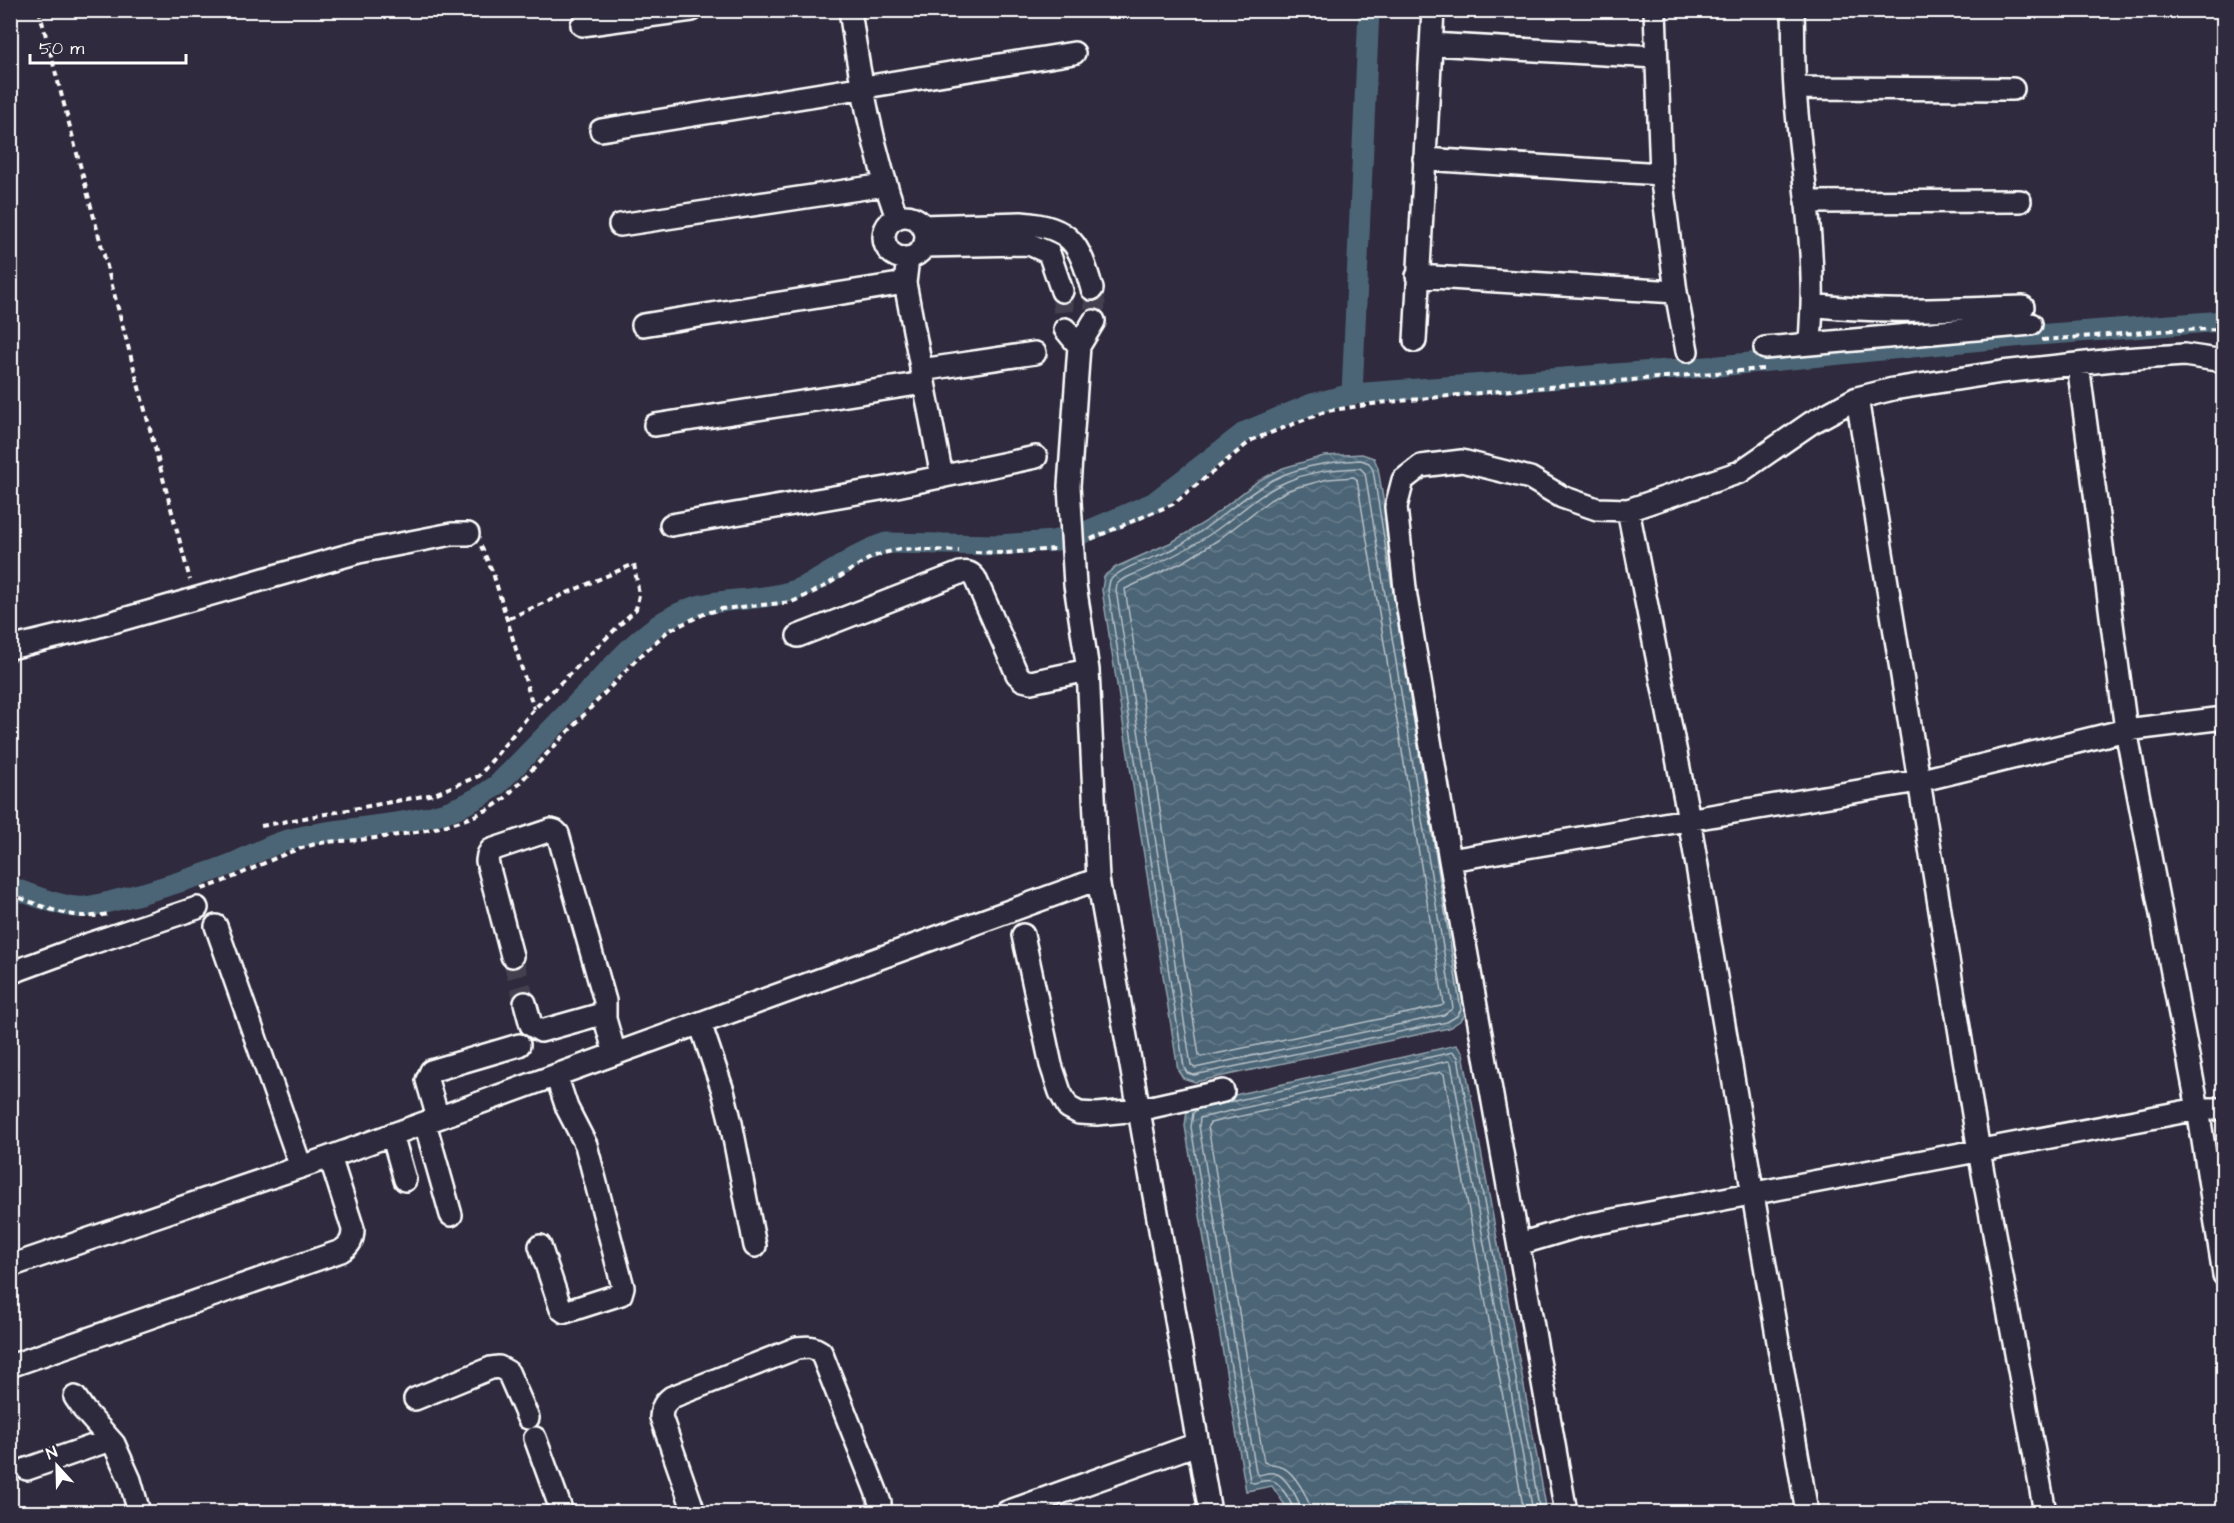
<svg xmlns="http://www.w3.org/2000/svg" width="2234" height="1523" viewBox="0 0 2234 1523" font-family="'Architects Daughter',sans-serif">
	<defs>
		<pattern id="water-waves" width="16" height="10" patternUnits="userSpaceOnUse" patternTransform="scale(1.5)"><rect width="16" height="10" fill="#4c6576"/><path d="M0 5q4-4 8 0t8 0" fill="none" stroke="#677c8b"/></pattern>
	</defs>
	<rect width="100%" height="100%" fill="#2f2a3d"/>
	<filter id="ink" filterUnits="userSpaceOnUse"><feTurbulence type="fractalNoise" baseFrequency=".0167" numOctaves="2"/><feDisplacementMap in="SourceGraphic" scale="12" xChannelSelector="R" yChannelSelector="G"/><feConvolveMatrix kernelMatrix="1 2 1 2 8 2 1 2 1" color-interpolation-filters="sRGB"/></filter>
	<g filter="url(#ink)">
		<!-- water -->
		<path fill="url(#water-waves)" stroke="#94a3ad" stroke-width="1.5" d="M1362,454L1374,458L1378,468L1467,1012L1461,1020L1449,1028L1195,1082L1183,1078L1178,1070L1102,590L1104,576L1116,567L1172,542L1205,522L1258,481L1283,468L1324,456Z
			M1456,1045L1463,1053L1547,1512H1288L1287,1508L1272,1486L1246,1491L1185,1126L1187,1110L1195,1104Z"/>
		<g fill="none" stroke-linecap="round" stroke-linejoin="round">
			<!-- shore -->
			<path stroke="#b7c1c8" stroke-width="1.5" d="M1361,460L1369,463L1373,470L1461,1010L1457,1016L1447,1022L1194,1075L1187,1073L1184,1067L1108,590L1110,580C1126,564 1155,559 1175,548C1206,531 1231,506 1261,487C1290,467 1326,462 1361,460Z
				M1360,468L1365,473L1453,1008L1444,1015L1195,1068L1191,1065L1116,590L1117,584L1123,579C1154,566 1184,552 1212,533C1237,516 1259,493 1288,481C1311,471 1335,469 1360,468Z
				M1354,477L1357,480L1444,1004L1441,1006L1201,1057L1199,1055L1125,589L1185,561L1218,540L1270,500L1291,489L1328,479Z
				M1294,1512C1293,1505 1280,1482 1273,1481C1267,1479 1259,1482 1253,1483L1250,1481L1191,1127L1193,1113L1198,1109L1453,1052L1458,1057L1540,1512
				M1301,1512C1301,1502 1286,1475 1274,1473C1269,1472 1264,1474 1259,1475L1256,1472L1199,1126L1200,1118L1448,1061L1451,1063L1533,1512
				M1310,1512C1310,1499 1295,1473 1282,1467C1276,1463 1269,1465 1264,1462L1208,1126L1210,1123L1441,1072L1444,1074L1524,1512"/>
			<!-- canal -->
			<path stroke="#4c6576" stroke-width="21" d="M1352,394L1369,10
				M10,887C30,894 65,909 85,907C105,904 124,898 143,893C174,884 204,875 234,863C250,856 267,846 284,841C356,820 434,834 497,785C527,755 556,724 586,694C616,663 645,626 686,610C719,597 755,602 789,592C824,582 851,554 886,543L999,545L1053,541L1083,533L1153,503L1245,432L1312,404L1352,394L1719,366L2023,336L2224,321"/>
			<!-- minor-tunnel -->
			<path stroke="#443f50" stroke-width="21" stroke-dasharray="21 10" stroke-linecap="butt" d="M1092,289L1095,303L1094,321
				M1062,291L1065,329
				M512,956L525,1003"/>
			<!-- minor casing -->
			<g stroke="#fff" stroke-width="26">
				<path id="minor" d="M850,10C860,81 873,151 897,218
					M1655,10L1661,174L1676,292L1687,351
					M1793,10C1794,37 1793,63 1795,89C1800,161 1814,233 1812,305C1881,314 1953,309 2023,307
					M582,25L692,10
					M1431,44L1656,57
					M1795,88L2013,89
					M601,130L1074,53
					M1424,159L1661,174
					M1806,202L2020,201
					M884 237a21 21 0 1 1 42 0a21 21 0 1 1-42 0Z
					M620,225L885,185
					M922,226L1021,223C1072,227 1079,244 1092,289
					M924,246L1029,244L1049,253L1062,291
					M908,258L905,283L942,477
					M1417,276L1676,292
					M1094,321L1079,346L1069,486L1075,585L1088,670L1098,879L1210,1512
					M643,325L905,283
					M1065,329L1079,346
					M1415,341L1433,10
					M1810,344L2031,324
					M1765,348L1810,344L1812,305
					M2078,364L2126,730L2198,1109L2224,1275
					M921,370L1035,353
					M1857,398L1979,1151L2045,1512
					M655,425L924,383
					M1628,510L1689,819L1807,1512
					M671,525L892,487L1036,457
					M798,636L960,573C967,572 970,572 975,578L1017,674L1023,680L1031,682L1088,670
					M10,648L92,628L359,552L452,534H468
					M1450,860L1918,781L2126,730L2224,718
					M216,926L301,1167
					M1023,935L1051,1065L1060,1092L1068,1107L1079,1113L1097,1114L1138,1110L1223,1091
					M512,956L487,861L488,855L491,850L551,830L555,831L558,834L605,1001V1019L615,1054
					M10,973L89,944L197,908
					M525,1003L531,1025L541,1031L605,1013
					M700,1023L723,1091L731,1123L755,1246
					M438,1118L427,1080L431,1071L519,1045
					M425,1123L451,1215
					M392,1134L405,1180
					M1519,1244L1576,1227L2198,1109H2224
					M540,1246L561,1309L565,1312L621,1294L623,1287L586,1145L567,1108L556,1075
					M10,1266L330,1157L1098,879
					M10,1366L341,1251C350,1245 353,1240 353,1229L330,1157
					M75,1397L84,1410L114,1444L130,1480L139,1512
					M415,1399L491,1368L499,1367L508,1372L528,1418
					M535,1438L562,1512
					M27,1469L110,1440
					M694,1512L661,1417C662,1407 664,1403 672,1397L797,1348C807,1347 812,1346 821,1352L876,1491L880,1503L878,1512
					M1007,1512L1197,1444
					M1566,1512L1450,860L1406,597L1396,507L1403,480L1421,466L1462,461L1530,478L1562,497L1597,509L1628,510L1740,472L1811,423L1857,398L1893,389L2002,372L2123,359L2184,355L2224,361"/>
			</g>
			<!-- path -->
			<path stroke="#fff" stroke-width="4" stroke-dasharray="6 4.5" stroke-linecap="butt" d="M39,10L190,580
				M2042,340L2173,330L2224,329
				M1091,539L1173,504L1252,440L1327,411L1379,403L1500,391L1763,369
				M481,546L493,573L534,709
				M975,552L1005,553L1055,549
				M261,826L434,794L479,776L534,709L636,609L639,595L634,564L507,619
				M202,889C241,877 274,855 312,845C326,841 343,841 358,840C403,835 470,827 505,798L636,660L668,631L704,614L721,609L792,602L820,589L872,557L884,553L900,549L959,551
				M10,894C43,906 72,922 108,914"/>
			<!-- minor -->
			<use href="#minor" stroke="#2f2a3d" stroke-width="21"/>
		</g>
	</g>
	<!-- margin -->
	<rect width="2234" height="1523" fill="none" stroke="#2f2a3d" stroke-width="36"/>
	<rect x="18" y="18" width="2198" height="1487" fill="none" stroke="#fff" stroke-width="2" filter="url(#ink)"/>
	<!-- north arrow -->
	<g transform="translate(57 1466) rotate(338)" stroke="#2f2a3d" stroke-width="4.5" paint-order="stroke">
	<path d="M0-4.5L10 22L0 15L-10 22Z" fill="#ffffff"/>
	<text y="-9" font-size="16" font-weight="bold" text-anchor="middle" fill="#ffffff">N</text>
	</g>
	<!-- scale -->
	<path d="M30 54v9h156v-9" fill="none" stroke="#ffffff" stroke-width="3"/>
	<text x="39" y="54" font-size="18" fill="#ffffff" stroke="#2f2a3d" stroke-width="4.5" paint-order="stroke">50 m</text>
</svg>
